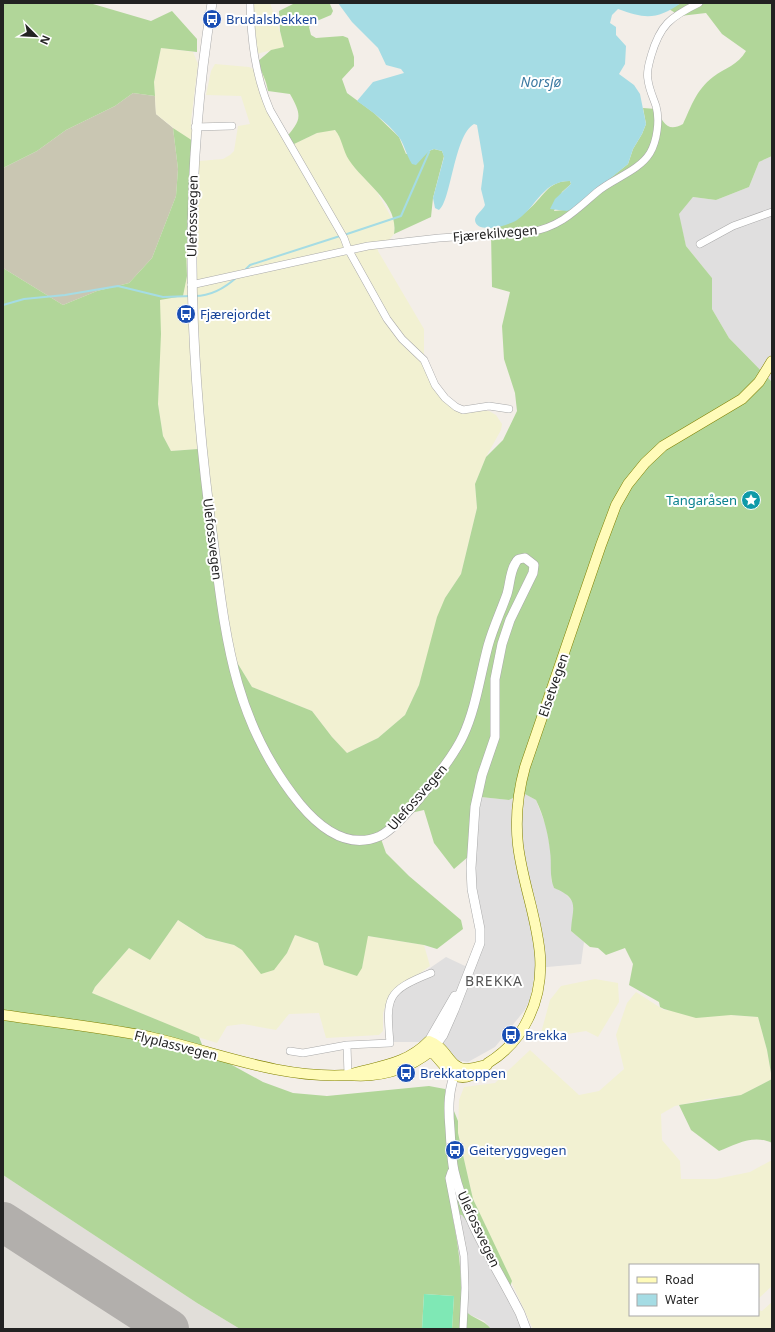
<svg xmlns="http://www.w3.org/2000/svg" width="775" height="1332" viewBox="0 0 775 1332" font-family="'Noto Sans',sans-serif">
	<rect width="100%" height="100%" fill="#f3eee8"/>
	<!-- residential -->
	<path fill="#e0dfdf" d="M772,156V382L729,338L712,309V278L686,246L678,214L693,197L716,200L749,187L759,162Z
		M523,793L536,800L546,826L551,853V879L554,888L563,891L573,902L575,908L571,931L584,942L581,964L536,968L530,1000L524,1011L495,1047L468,1062L455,1060L442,1041L430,1037L420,1042H391L385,1024L391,1000L417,977L446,957L465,966L476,951V916L471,850L481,797L509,800Z
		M452,1214L462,1215L470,1226L507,1295L522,1329H491L484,1321L468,1314L463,1308L461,1301V1268Z"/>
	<!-- airport -->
	<path fill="#e1ded9" d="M3,1175L197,1303L240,1329H3Z"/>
	<!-- construction -->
	<path fill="#c9c6b2" d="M133,93L155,96L156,114L173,128L178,169L176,196L152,258L129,283L97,291L63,305L3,268V168L37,151L66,130L115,106Z"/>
	<!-- farmland -->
	<path fill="#f2f1d2" d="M251,3H270L285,47L256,54Z
		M161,48L193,52L198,64L191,121L193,141L181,134L156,114L154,82Z
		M215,64L249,67L261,72L265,76L262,94L292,145L317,133L332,129L337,132L355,168L377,192L394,222V234L389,240L378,248V251L424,329V367L453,408L489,411L496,415L502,424L501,430L486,457L475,484L477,508L461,574L445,598L419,685L405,715L378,738L347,753L332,737L312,711L252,687L235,659L198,449L171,451L163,436L158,404L160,300L183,296L187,276L186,249L199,161L223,159L230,155L234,151L238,126L250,124L241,96L206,95L211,71Z
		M178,920L205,938L234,945L242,950L261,973L287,953L295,935L318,943L324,965L362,968L367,936L424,945L430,966L390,995L383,1013V1031L379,1035L326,1038L319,1013L289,1014L276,1030L243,1024L227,1026L217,1043L185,1033L155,1019L92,993L95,987L129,948L150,960Z
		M595,979L618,983L619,1002L598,1037L586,1031L549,1037L541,1033L550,1000L561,986Z
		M636,992L664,1010L758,1017L767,1050L772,1079L741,1095L707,1099L675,1106L661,1114L662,1140L680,1161L681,1179H716L750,1172L772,1160V1286L758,1299V1265H630V1315H758V1310L762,1311L772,1302V1328L770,1329H533L473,1199L458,1133L459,1100L464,1087L495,1083L530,1050L579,1095L599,1091L624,1069L616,1035L627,1003Z"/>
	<!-- forest -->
	<path fill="#b1d699" d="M3,3H94L93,4L151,21L172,11L197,39V52L161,48L154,82L155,96L133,93L115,106L66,130L37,151L3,168Z
		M295,3L330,4L333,11L331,15L312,23L309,27L311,35L316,38L343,36L348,38L354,57V66L342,79L347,93L374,113L399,137L406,154L429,151L434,149L442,151L444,156L433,198L431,217L394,234C399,203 364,183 349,160C343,151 342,138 335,130L317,133L292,145L284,140C301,120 303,117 290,94L268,91C266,79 262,73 257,62L271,50L284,47L280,31L279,11Z
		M681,3H772V156L759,162L749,187L716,200L693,197L679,214L686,246L712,278V309L729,338L772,382V1143C754,1134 736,1144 719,1151L691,1130L679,1105L741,1095L772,1079L767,1050L758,1017L731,1015L696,1018L664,1009L660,1007L659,1002L629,985L633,964L625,948L606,955L598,948L590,947L571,931C572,908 581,899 554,888C549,876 552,864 550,851C548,833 544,817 536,800L523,793L509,800L481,797L469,856L454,869L434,843L424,810L406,814L380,836L386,853L409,876L461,920L463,929L437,949L424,945L368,936L362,968L357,976L324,965L318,943L295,935L287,953L274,970L261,974L242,950L234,945L206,938L178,920L150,960L129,948L95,987L92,993L199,1037L203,1047L232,1065L263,1082L293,1093L327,1096L429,1086L445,1089L458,1121V1133L473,1199L512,1281L507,1295L470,1226L462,1215L452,1214C457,1239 461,1263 461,1288C461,1295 460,1303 464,1309C471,1319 484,1319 491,1329H452L454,1296L424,1294L422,1329H240L197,1303L3,1175V268L63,305L97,291L129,283L152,258L176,196L178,169L173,128L193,141L190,156L193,161L190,230L186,249L187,276L183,296L160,300L161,334L158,404L163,436L171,451L198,449L207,457L216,526L218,558L235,659L252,687L312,711L332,737L347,753L378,738L405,715L419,685L437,617L445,598L461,574L477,508L475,484L486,457L503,440L517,411L515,393L504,359L502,326L510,292L492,287L491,232L493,228L498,227C508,222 520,217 528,210C543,198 548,180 570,181L571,184L562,192L554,211L564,210L586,197L628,164L633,149L642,134L646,124L643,108L656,109C663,122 667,133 683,124C691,107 696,90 713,77C725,68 738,65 746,51L722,34L706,13L680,16L669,9Z"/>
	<!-- pitch -->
	<path fill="#7fe8b5" d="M424,1294L454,1296L452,1329H422Z"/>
	<!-- water -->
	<path fill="#a5dce4" d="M338,3H681C657,20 645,19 618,9L612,15L610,23L616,27V35L626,46L625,64L619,74L634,85L640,94L646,124L642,134L633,149L628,164L574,208L567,211L550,209L555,199L571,184L570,181C561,181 552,184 545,191C535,200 529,212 517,220C510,225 476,235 475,220C475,215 483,210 485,205L481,189L484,166L477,125L474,124C454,135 451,202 439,210L435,208L433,198L444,157L442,151L434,149L429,151L416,165L412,164C406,155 404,143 398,136C387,122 371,111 357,101L373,82L404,73L401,69L386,65L378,48L352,22Z"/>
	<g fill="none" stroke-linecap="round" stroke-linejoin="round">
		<!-- stream -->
		<path stroke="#a5dce4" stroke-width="2" d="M344,235L401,216L429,152
			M245,270L250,265L340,236
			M195,296C212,296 225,288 237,277
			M3,305L24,299L65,295L118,286L163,297L191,296"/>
		<!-- runway -->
		<path stroke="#b2afac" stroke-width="40" d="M3,1222L169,1329"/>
		<!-- minor casing -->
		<g stroke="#a9a9a9" stroke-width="8">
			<path id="minor" d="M250,3C251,40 255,75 270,110L344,238L348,249L387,319L402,339L424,360L435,385L445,398L456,407L463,410L489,406L509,409
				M195,127L232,126
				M700,244L733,226L772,212
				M191,285L368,246L439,238L530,232C560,227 575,211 597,192C612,179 639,171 650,153C657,141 660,120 656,106C653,97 649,89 648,80C646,72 649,64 651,56C660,25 670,17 699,3
				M347,1045L348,1075
				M290,1051L303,1053L347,1045L390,1043C386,997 386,991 431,973
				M454,1170L451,1172L449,1178L464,1256L465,1288L463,1329"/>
		</g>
		<!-- tertiary casing -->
		<g stroke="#a9a9a9" stroke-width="10">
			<path id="tertiary" d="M212,3C183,179 188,348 211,524C225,629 230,718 300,804C320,828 348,850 380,836C401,826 453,758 463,736C476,708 480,676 488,646C493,628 501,611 507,594C510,584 510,572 515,564C518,558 519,559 525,558L534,565L533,573L510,620L502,644L495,679V737L482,775L475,807L471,868L472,889L480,929V943L454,1010L443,1035L432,1050
				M431,1048L429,1041L455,996
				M457,1069C448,1089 448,1107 450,1129C451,1143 451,1157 454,1171C465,1220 497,1268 520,1313L526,1329"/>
		</g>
		<!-- secondary casing -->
		<g stroke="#818100" stroke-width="11">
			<path id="secondary" d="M3,1015C52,1022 101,1027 150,1037C216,1052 279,1079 348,1075
				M487,1065C480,1066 472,1069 465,1069C449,1068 447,1047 429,1041C406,1065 378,1066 348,1075C379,1078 407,1070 431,1051C447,1066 454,1088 479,1071C482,1069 485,1066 488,1063C506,1052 519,1038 528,1019C558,959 525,905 518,845C515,818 518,792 525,767L601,545L616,505L628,484L645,463L663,446L742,399L759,382L772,361"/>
		</g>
		<!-- minor -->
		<use href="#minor" stroke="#fff" stroke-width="7"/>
		<!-- tertiary -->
		<use href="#tertiary" stroke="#fff" stroke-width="9"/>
		<!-- secondary -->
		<use href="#secondary" stroke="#fffbb9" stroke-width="10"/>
	</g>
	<!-- icons -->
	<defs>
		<g id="bus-disc" transform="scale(1)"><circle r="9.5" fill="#1a4fb4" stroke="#fff"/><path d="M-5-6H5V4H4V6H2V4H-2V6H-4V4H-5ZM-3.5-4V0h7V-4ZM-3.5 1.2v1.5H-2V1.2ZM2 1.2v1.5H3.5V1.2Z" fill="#fff"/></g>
		<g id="sight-disc" transform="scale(1)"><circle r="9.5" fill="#0f9aa8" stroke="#fff"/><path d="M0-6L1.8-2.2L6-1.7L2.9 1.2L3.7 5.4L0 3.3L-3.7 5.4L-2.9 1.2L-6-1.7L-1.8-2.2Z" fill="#fff"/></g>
	</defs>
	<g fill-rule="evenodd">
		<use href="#bus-disc" x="212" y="19"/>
		<use href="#bus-disc" x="186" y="314"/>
		<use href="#sight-disc" x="751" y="500"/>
		<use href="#bus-disc" x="511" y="1035"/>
		<use href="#bus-disc" x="406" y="1073"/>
		<use href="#bus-disc" x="455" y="1150"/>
	</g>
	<g text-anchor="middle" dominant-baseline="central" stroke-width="4" stroke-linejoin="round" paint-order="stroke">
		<!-- transit labels -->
		<g font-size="13" fill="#164399" stroke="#fff" text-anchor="start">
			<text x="226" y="19">Brudalsbekken</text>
			<text x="200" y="314">Fjærejordet</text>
			<text x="525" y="1035">Brekka</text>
			<text x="420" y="1073">Brekkatoppen</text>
			<text x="469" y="1150">Geiteryggvegen</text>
		</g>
		<!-- street labels -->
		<g font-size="13" fill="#222" stroke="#fff">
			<text transform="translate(192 216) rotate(-89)">Ulefossvegen</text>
			<text transform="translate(495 233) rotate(-5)">Fjærekilvegen</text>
			<text transform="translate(213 539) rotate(83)">Ulefossvegen</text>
			<text transform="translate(553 685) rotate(-71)">Elsetvegen</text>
			<text transform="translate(417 797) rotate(-49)">Ulefossvegen</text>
			<text transform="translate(176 1045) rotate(14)">Flyplassvegen</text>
			<text transform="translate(479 1229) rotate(65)">Ulefossvegen</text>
		</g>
		<!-- culture labels -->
		<g font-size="13" fill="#0d838f" stroke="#fff" text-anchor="end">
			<text x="737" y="500">Tangaråsen</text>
		</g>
		<!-- water labels -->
		<g font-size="14" font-style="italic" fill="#3c7aa2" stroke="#fff">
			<text x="541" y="81">Norsjø</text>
		</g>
		<!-- neighbourhood labels -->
		<g font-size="14" letter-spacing="1" fill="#555" stroke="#fff">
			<text x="494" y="980">BREKKA</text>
		</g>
	</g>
	<!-- border -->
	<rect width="775" height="1332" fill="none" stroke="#222222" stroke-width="8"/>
	<!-- legend -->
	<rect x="629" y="1264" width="130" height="52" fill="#ffffff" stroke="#a7a7a7"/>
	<rect x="637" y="1277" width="20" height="6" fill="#fffbb9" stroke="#a7a7a7"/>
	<text x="665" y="1284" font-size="12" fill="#222222">Road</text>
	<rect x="637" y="1294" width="20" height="12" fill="#a5dce4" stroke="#a7a7a7"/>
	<text x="665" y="1304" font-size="12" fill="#222222">Water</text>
	<!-- north arrow -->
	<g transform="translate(36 36) rotate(114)" stroke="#ffffff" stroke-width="3" paint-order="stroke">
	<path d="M0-3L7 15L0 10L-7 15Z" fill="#222222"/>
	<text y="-6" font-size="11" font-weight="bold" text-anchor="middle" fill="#222222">N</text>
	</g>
</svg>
